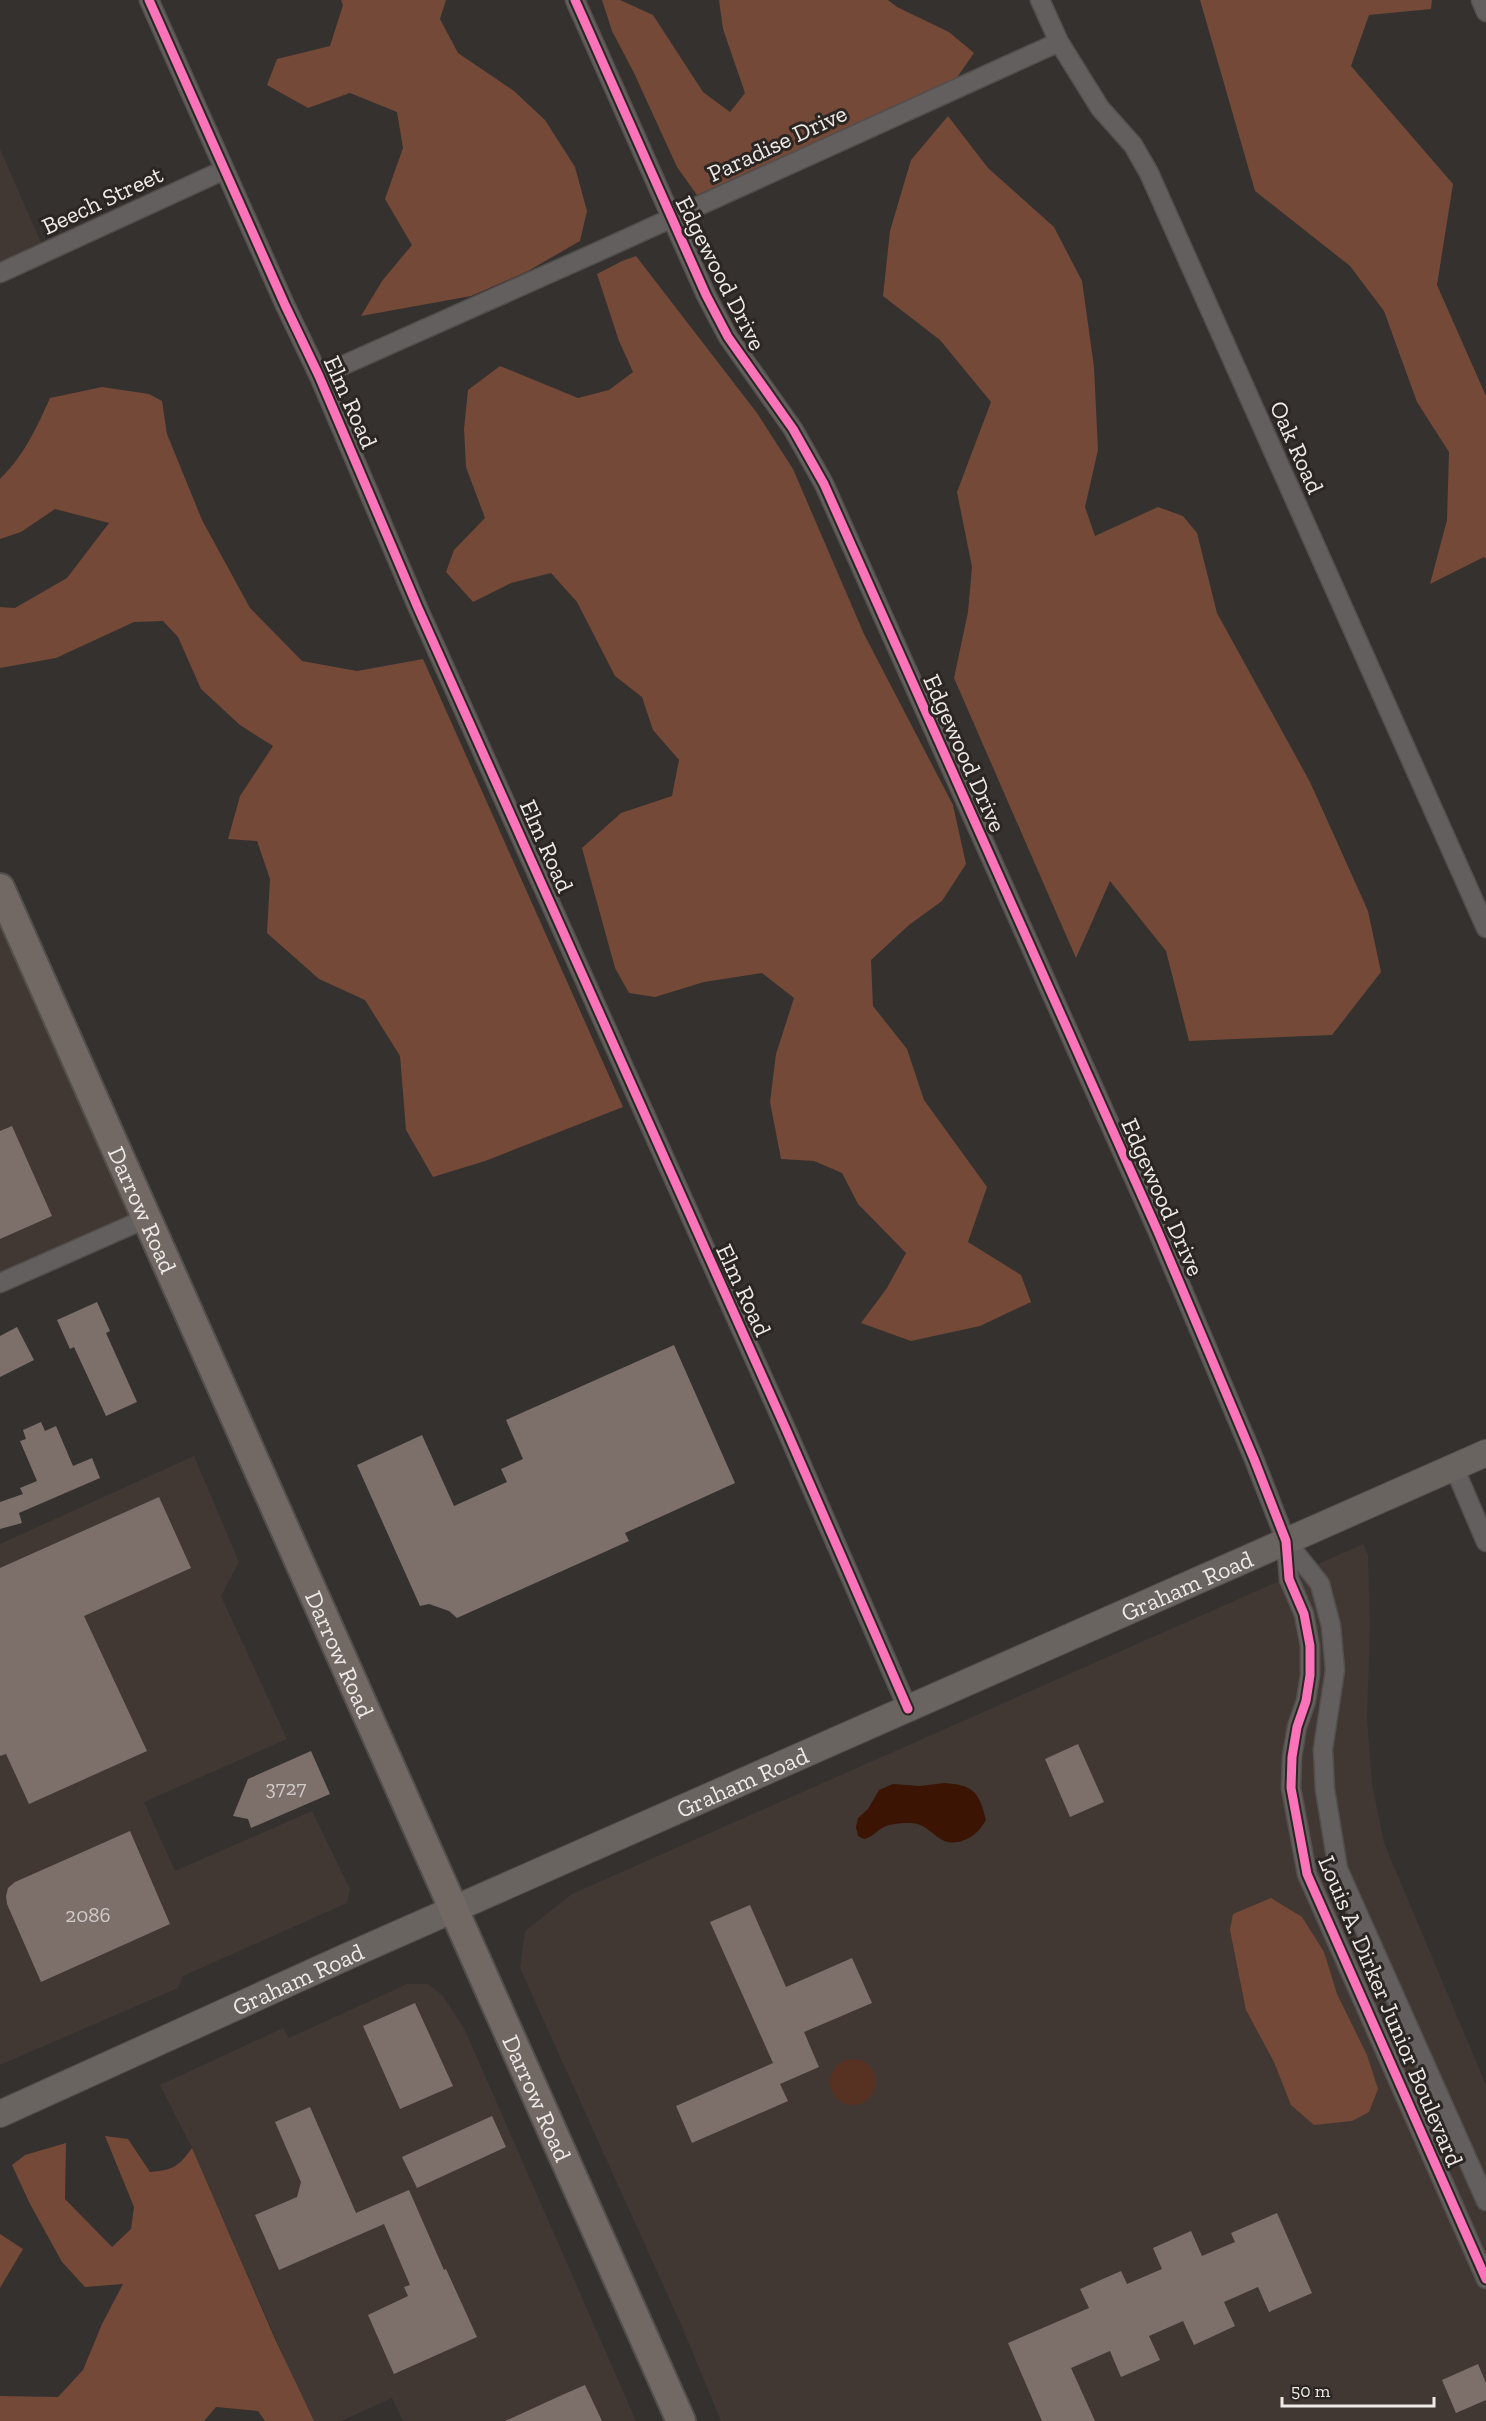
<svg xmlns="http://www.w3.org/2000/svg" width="1486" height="2421" viewBox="0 0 1486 2421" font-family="'Zilla Slab',serif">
	<rect width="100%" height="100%" fill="#34312f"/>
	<!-- built -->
	<path fill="#423833" d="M0,149L45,252L0,273Z
		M0,888L154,1218L0,1284Z
		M194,1456L239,1562L221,1596L287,1739L144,1802L175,1871L312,1811L350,1889L347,1903L183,1976L178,1988L0,2065V1544Z
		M1363,1544L1368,1555L1370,1625L1367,1717L1372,1784L1384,1843L1486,2085V2421H721L683,2329L520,1968L525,1931L572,1894Z
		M407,1984H428L442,1995L464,2028L636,2421H403L392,2398L341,2421H305L283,2355L192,2148L160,2085L283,2028L289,2038Z"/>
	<!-- green -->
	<path fill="#573223" d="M830 2082a23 23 0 1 1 46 0a23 23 0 1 1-46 0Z"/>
	<!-- forest -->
	<path fill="#744938" d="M341,0H446L440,19L458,53L514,91L545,120L575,167L587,211L580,241L528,271L471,296L361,316L382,281L412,245L385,199L403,148L397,112L350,93L308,108L267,85L277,59L330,46L343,5Z
		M602,0H620L653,15L703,92L730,112L745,93L723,29L719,0H888L897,7L949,32L974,53L956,79L697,195L677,167L634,73L612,31Z
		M1200,0H1432L1431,9L1369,15L1351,66L1453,184L1437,285L1486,396V559L1484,557L1430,584L1447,520L1449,452L1417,402L1384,311L1350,266L1255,191Z
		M948,116L988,168L1054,227L1082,281L1094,367L1098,450L1085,507L1095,536L1158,507L1183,516L1197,533L1217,613L1310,782L1368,911L1381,972L1332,1035L1189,1041L1166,951L1110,881L1076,958L954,678L968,612L972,567L957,492L991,402L940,340L883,296L890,231L911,160Z
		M636,256L757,413L793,469L864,634L953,805L966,864L942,901L909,925L871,960L873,1006L907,1049L924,1100L987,1187L968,1242L1021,1275L1031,1302L980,1326L911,1341L861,1323L887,1288L906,1253L858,1204L842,1173L814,1161L781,1159L770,1102L776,1054L794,998L762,973L704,982L655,997L629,993L615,968L582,848L621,813L672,796L679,760L653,730L642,697L615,676L577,602L551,573L511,583L473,602L446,572L454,550L485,518L466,467L464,429L468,390L500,366L578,398L609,390L633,372L619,341L597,274L622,261Z
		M102,387L149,394L162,401L167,434L202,520L250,608L302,661L357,671L423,659L623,1107L485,1161L433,1177L406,1130L400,1056L365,1000L319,979L267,933L270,879L257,841L228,839L240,796L273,746L240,725L201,689L178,637L163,621L134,622L56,658L0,668V607L15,608L67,578L109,523L55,509L21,532L0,539V479C24,456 37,427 50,398Z
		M1271,1898L1302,1917L1324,1952L1337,1994L1367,2055L1378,2089L1369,2112L1352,2121L1314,2125L1291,2105L1274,2062L1246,2010L1230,1930L1233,1914Z
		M105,2136L128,2139L150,2172C174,2170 179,2166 192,2148L275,2339L314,2421H265L258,2411L216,2407L204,2421H0V2396L58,2397L83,2370L102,2324L123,2284L85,2287L62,2262L30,2204L12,2165L25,2155L66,2143L65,2199L112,2247L131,2229L134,2207Z
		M0,2234L23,2249L0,2288Z"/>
	<!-- water -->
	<path fill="#3b1404" d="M944,1783C974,1785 979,1792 986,1820C980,1830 974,1837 962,1841C935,1849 933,1821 907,1823C901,1823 890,1824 884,1827C876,1831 873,1837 864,1839L858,1836L856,1827L858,1818L868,1809L879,1790L893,1784L920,1786Z"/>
	<!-- building -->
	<path fill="#7d706b" d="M12,1126L52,1216L0,1239V1131Z
		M97,1302L110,1331L106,1333L137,1402L106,1416L74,1347L70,1349L57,1320Z
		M17,1327L34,1360L0,1377V1336Z
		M674,1345L735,1483L625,1533L629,1541L457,1618L449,1611L429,1604L420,1606L357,1465L422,1435L454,1506L507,1482L501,1469L523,1459L506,1420Z
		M41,1422L45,1431L56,1426L73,1466L92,1458L100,1478L19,1513L22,1523L0,1529V1502L23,1494L20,1488L37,1481L20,1441L26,1439L23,1430Z
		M159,1497L191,1568L84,1616L147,1751L29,1804L6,1754L0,1756V1568Z
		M1078,1744L1104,1802L1070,1817L1045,1759Z
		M311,1751L330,1794L251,1828L248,1819L233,1816L248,1779Z
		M130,1831L170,1924L41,1982L7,1904L6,1896L8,1888L15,1882Z
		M750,1905L786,1987L852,1958L872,2003L804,2032L819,2067L780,2084L788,2101L692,2143L676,2106L773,2063L710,1922Z
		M415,2003L453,2086L400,2109L363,2026Z
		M310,2107L356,2213L409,2190L444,2270L446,2269L477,2337L394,2374L368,2315L408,2296L404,2287L410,2285L384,2224L279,2270L255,2215L297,2197L301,2182L275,2122Z
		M492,2116L506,2147L417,2188L402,2157Z
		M1277,2213L1312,2293L1269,2312L1258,2287L1224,2302L1235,2326L1194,2345L1183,2321L1149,2336L1160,2360L1121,2377L1110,2351L1071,2368L1095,2421H1042L1008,2343L1089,2308L1080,2289L1121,2271L1127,2284L1162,2269L1153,2248L1191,2231L1202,2256L1235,2242L1231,2233Z
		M1478,2364L1486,2383V2400L1456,2413L1442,2380Z
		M585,2385L602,2421H505L562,2395Z"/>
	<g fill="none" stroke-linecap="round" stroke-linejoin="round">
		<!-- street casing -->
		<g stroke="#524f4d" stroke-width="21">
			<path id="street" d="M149,0L285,305L319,376L418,608L785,1427L908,1709
				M575,0L706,295L728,337L793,429L824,484L1158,1232L1254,1459L1286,1541L1289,1579L1304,1614L1310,1646V1675L1306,1701L1297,1727L1292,1757L1291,1788L1307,1874L1486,2279
				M1040,0L1059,42L1100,108L1133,145L1149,173L1486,928
				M1481,0L1486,12
				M0,273L224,170
				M319,376L595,253L1059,42
				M0,1283L145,1219
				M1454,1467L1486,1542
				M1286,1541L1320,1584L1331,1626L1335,1670L1323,1749L1325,1790L1338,1869L1486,2201"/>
		</g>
		<!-- secondary casing -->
		<g stroke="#524f4d" stroke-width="28">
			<g id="secondary">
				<path id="s1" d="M0,2114L348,1956L1486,1453"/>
			</g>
		</g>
		<!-- primary casing -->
		<g stroke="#524f4d" stroke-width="32">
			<g id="primary">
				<path id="s2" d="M0,888L681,2421"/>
			</g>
		</g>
		<!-- street -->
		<use href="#street" stroke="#625f5e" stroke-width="18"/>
		<!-- secondary -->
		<use href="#secondary" stroke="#6a6461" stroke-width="26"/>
		<!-- primary -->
		<use href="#primary" stroke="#726965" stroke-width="28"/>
		<!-- cycleway casing -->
		<g stroke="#2c2623" stroke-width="13">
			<path id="cycleway" d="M149,0L285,305L319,376L418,608L785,1427L908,1709
				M575,0L706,295L728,337L793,429L824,484L1158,1232L1254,1459L1286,1541L1289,1579L1304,1614L1310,1646V1675L1306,1701L1297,1727L1292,1757L1291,1788L1307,1874L1486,2279"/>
		</g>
		<!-- cycleway -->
		<use href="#cycleway" stroke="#fb73b8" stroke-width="9"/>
	</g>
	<g text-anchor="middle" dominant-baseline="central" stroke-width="6" stroke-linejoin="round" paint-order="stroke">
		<!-- number labels -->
		<g font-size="21" fill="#d1cbc8">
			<text x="286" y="1787">3727</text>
			<text x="88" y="1914">2086</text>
		</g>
		<!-- street labels -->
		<g font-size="24" fill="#ede9e7" stroke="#2c2623">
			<text transform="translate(777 143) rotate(-25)">Paradise Drive</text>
			<text transform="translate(102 200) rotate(-25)">Beech Street</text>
			<text transform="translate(721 273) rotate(63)">Edgewood Drive</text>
			<text transform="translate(351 402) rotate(66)">Elm Road</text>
			<text transform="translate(1297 447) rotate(66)">Oak Road</text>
			<text transform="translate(965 753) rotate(66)">Edgewood Drive</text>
			<text transform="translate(547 846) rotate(66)">Elm Road</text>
			<text transform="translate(1163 1197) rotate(66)">Edgewood Drive</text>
			<text stroke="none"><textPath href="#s2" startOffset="352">Darrow Road</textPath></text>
			<text transform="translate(744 1290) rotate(65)">Elm Road</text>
			<text stroke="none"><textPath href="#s1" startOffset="1299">Graham Road</textPath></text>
			<text stroke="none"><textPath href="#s2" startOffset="838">Darrow Road</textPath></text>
			<text stroke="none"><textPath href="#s1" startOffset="813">Graham Road</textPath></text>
			<text stroke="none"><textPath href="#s1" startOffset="327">Graham Road</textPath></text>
			<text transform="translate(1391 2011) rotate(67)">Louis A. Dirker Junior Boulevard</text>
			<text stroke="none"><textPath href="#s2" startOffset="1324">Darrow Road</textPath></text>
		</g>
	</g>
	<!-- scale -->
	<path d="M1282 2397v9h152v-9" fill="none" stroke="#ede9e7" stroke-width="3"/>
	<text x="1291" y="2397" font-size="18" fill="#ede9e7" stroke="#2c2623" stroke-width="4.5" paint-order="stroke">50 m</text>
</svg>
